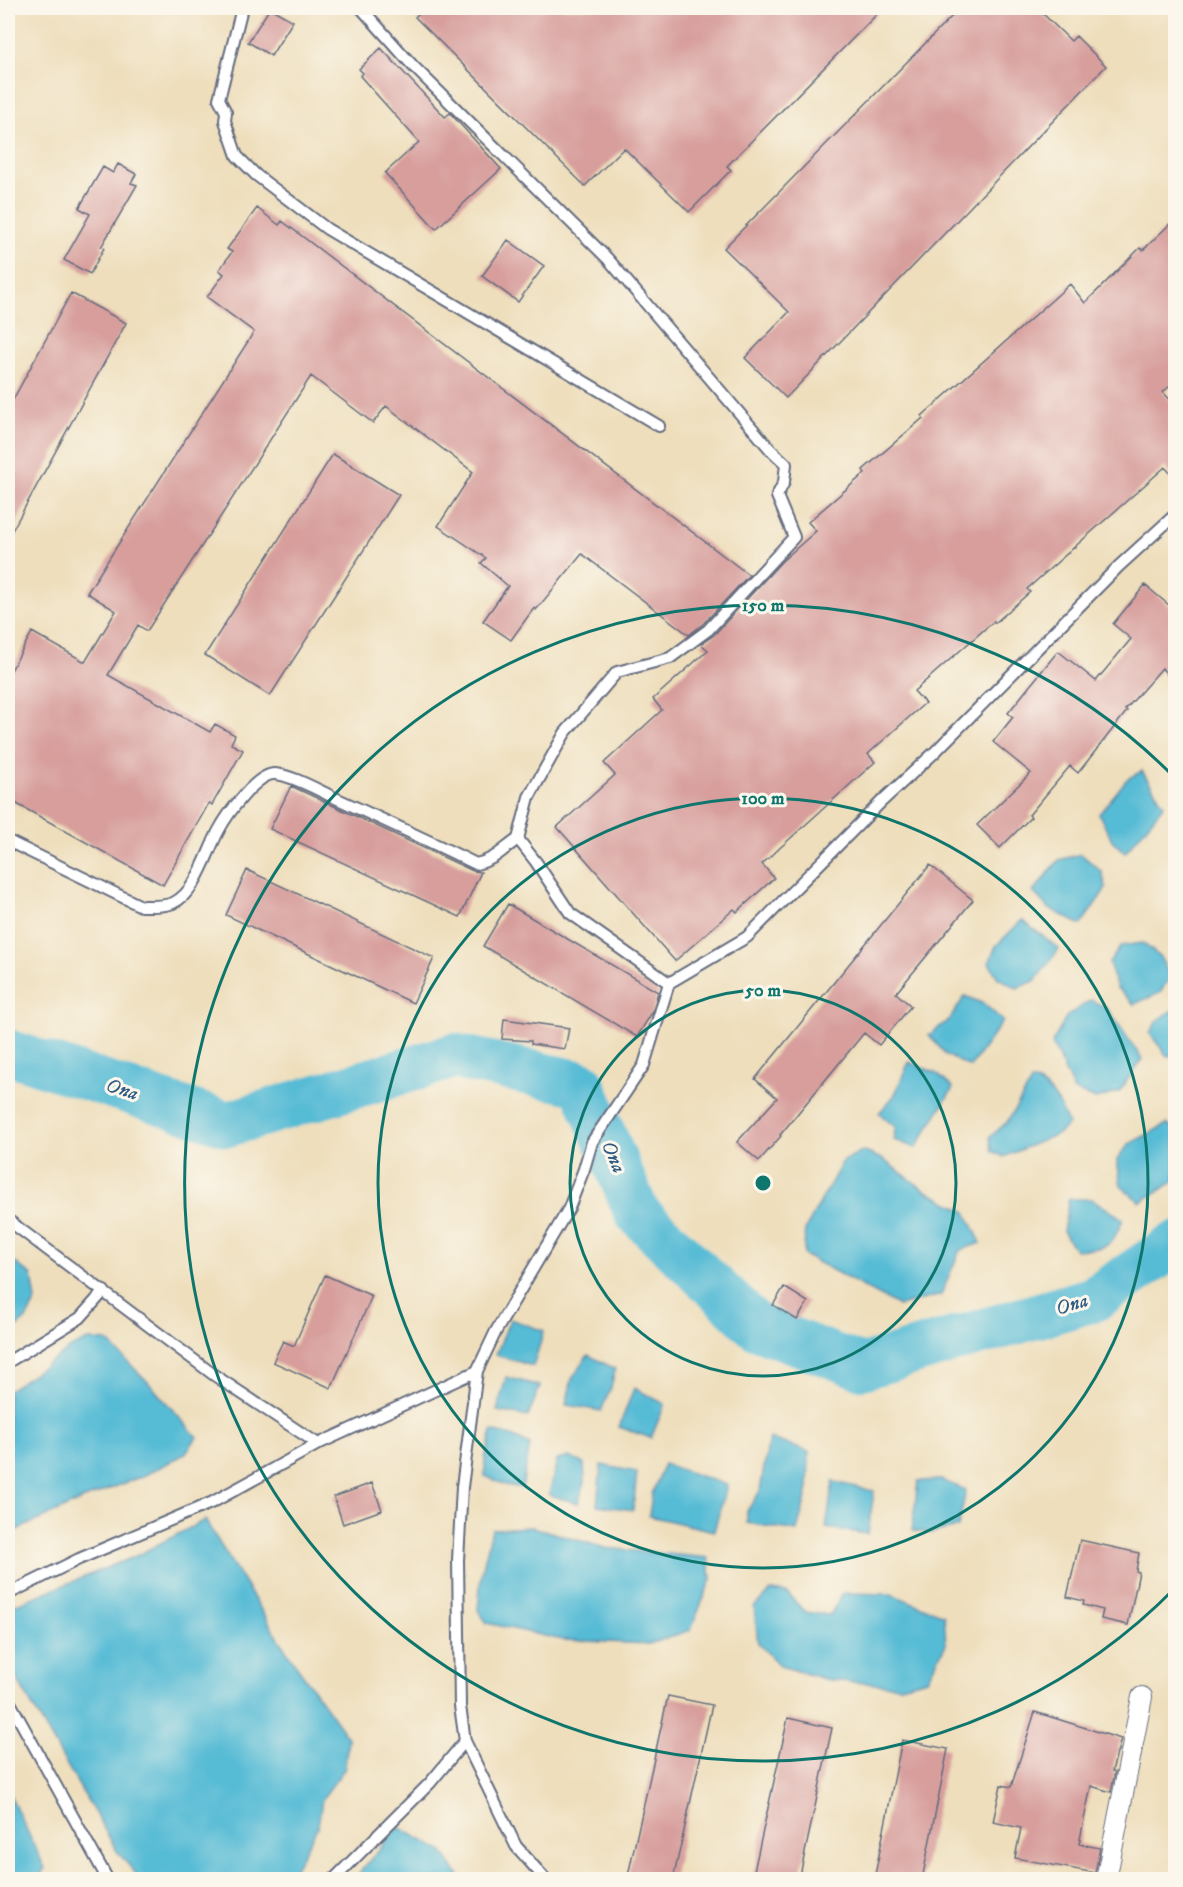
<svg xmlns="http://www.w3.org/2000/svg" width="1183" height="1887" viewBox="0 0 1183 1887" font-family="'IM FELL DW Pica',serif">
	<rect width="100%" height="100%" fill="#fbf7ec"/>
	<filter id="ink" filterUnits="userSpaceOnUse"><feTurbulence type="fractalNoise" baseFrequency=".0167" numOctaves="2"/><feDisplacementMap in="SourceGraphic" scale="12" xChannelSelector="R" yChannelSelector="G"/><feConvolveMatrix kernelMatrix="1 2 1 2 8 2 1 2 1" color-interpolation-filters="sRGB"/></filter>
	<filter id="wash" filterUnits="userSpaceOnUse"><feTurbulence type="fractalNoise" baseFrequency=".008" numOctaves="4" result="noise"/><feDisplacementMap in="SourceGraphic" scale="24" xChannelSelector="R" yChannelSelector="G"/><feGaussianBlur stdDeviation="1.35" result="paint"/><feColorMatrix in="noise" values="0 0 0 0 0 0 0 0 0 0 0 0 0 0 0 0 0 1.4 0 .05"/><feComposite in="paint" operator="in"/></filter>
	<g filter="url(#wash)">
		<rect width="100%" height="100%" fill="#eedebc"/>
		<!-- water -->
		<path fill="#56bbd5" stroke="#38759a" stroke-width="1.5" d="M1142,771L1164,805L1125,853L1112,840L1099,814L1127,779Z
			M1081,854L1102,872L1106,888L1081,925L1048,908L1033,892L1059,860Z
			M1022,920L1059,949L1035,981L1017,988L998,978L989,963L996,946Z
			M1143,943L1160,957L1170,977L1160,993L1134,1004L1117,988L1109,963L1121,946Z
			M965,996L984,1004L1003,1021L970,1067L946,1055L929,1035L950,1019Z
			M1091,1000L1108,1009L1142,1059L1119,1092L1096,1099L1074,1091L1052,1043L1067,1016Z
			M1175,1008V1055L1167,1056L1150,1034L1156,1022Z
			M909,1062L936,1073L953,1088L916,1148L894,1140L895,1127L879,1113L894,1096Z
			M1032,1081C1052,1086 1061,1106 1068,1124L1060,1133L1004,1157L992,1151L990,1137L1007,1122Z
			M1167,1124L1175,1130V1181L1140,1202L1121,1186L1117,1160L1129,1144Z
			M862,1151L882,1159L925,1190L966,1212L981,1243L960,1250L941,1295L899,1306L804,1255L805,1230L843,1161Z
			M1069,1199H1092L1123,1219C1111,1250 1106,1248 1075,1250L1063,1231Z
			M8,1257L32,1276L36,1301L26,1319L8,1335Z
			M510,1319L544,1331L533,1366L496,1355Z
			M88,1340L107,1341L147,1381L197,1437L185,1454L145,1475L82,1500L8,1534V1391L71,1348Z
			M588,1355L615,1369L611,1388L601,1411L566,1405L572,1379Z
			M506,1377L540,1386L528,1417L497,1411Z
			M634,1388L665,1404L651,1438L619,1427Z
			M492,1431L512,1436L530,1445L522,1488L505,1485L485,1476V1458Z
			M769,1438L809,1452L808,1489L797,1531L747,1523V1511L760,1491Z
			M569,1457L584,1464L585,1482L578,1503L549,1495L557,1460Z
			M664,1464L727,1485L714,1531L649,1516L652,1494Z
			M601,1465L637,1472L633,1510L597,1505Z
			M941,1480L966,1490L958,1527L931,1533L912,1531L918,1481Z
			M833,1482L874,1491L868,1534L826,1528Z
			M205,1520L291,1658L348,1738L345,1768L322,1799L318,1826L289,1879H140L117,1851L8,1664L9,1607L134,1557Z
			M533,1527L605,1548L708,1558L711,1579L691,1630L649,1644L563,1640L487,1623L478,1610L481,1576L492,1529Z
			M771,1591L787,1593L805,1612L830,1615L843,1593L891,1594L944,1615L946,1644L927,1679L901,1686L828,1680L780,1666L758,1643L754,1607Z
			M8,1791L45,1868L38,1879H8Z
			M398,1827L442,1851L461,1879H354Z"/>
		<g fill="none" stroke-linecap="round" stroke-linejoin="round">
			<!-- river -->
			<path stroke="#56bbd5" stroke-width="46" d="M8,1052L228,1124L454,1056L582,1084L637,1213L757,1327L862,1367L1094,1299L1176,1244"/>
		</g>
		<g id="blocks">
			<!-- building -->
			<path fill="#d79e9c" d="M270,8L293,21L271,56L248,42Z
				M425,8H883L727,166L731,170L689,212L624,148L585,186L415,17Z
				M960,8H1037L1071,41L1076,36L1106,66L786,398L745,358L789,312L724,248Z
				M381,48L445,117L450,113L501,169L436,229L385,173L419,142L360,76L363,73L359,69Z
				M118,164L136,174L131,183L137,185L101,247L104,248L90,274L64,260L90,214L79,208L103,167L113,173Z
				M257,208L279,225L282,221L749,575L703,624L689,635L582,554L536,610L534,608L511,640L483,621L508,586L481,563L486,558L438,526L473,472L386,406L373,423L311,376L147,631L138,625L108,675L210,732L215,724L235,735L231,744L243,750L212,805L209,803L163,885L8,799V676L32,632L85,662L116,611L87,593L254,332L207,297L224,274L219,270L232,252L227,249Z
				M1176,218V381L1163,392L1176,406V480L1165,467L1027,589L1030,592L995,623L994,621L914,691L925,703L868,754L875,762L762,864L774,878L737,912L734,909L675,961L557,827L615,775L604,763L662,710L653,699L708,650L701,644L714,635L782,561L816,531L808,522L865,473L863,470L923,418L922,416L1070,284L1085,303L1140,248L1143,250Z
				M508,240L544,266L518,302L482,276Z
				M71,293L126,323L8,538V409Z
				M333,454L399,495L270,696L205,655Z
				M1145,585L1176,611V687L1162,668L1125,710L1127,711L1078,773L1070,766L1029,815L1031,817L1000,848L977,825L1031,773L993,742L1013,717L1008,713L1058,651L1096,681L1131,639L1113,624Z
				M291,786L473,871L481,872L460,917L270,829Z
				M930,865L973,900L896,993L911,1006L879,1045L864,1033L780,1135L781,1136L759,1161L737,1142L777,1098L755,1079Z
				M247,870L434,958L413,1003L226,915Z
				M508,904L658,992L653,1011L637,1037L483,946Z
				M504,1019L569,1028L565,1049L531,1044V1041L502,1039Z
				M325,1275L372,1296L331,1388L273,1362L283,1341L294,1346Z
				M784,1287L808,1302L797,1320L773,1305Z
				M372,1483L382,1510L343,1524L334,1497Z
				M1080,1540L1139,1553L1136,1571L1139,1572L1128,1625L1101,1619L1103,1610L1083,1605L1084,1601L1067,1597Z
				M668,1696L712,1705L673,1880H627Z
				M1035,1712L1121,1739L1112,1771L1115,1772L1111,1792L1091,1786L1079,1844L1100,1848L1095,1873L1015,1858L1021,1828L993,1822L1001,1785L1011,1787Z
				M788,1718L832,1728L799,1880H752Z
				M902,1740L948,1749L922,1880H874Z"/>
		</g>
	</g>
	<g filter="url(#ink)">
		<use href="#blocks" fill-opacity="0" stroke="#656c7f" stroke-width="1.5"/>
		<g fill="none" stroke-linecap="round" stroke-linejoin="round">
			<!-- lane casing -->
			<g stroke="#656c7f" stroke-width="14">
				<path id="lane" d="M242,8L219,99L226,112L225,121L237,156L256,175L327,229L659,426
					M361,8L413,66L608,259L770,449L786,464L784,482L777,496L794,537L708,630L670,658L617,672L565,733L529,797L518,839L536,862L570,913L669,983
					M8,841L141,906C151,906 163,907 173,903C197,892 207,852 219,830C227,815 257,773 275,774C291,775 316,789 331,796C379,818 428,840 476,864C495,860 502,850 518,839
					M8,1220L214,1375L318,1444
					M8,1362L80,1318L104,1291
					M8,1594L79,1559L213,1502L318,1444L477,1371
					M8,1699L108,1880
					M465,1741L516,1846L546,1880
					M333,1880L430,1783L465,1741L460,1706L458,1560L462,1487L477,1371L496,1331L569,1208L584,1169L592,1142L644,1065L669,983L747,937L882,801L934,753L1119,566L1176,514"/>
			</g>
			<!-- street casing -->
			<g stroke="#656c7f" stroke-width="22">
				<path id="street" d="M1106,1880L1142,1697"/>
			</g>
			<!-- lane -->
			<use href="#lane" stroke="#fff" stroke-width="10"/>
			<!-- street -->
			<use href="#street" stroke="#fff" stroke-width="20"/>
		</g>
	</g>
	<!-- distance rings -->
	<g fill="none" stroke="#0f766e" stroke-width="3">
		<circle cx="763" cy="1183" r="193"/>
		<circle cx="763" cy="1183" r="385"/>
		<path d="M1175 1588A578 578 0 1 1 1175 778"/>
	</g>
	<g text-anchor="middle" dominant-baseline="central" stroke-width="6" stroke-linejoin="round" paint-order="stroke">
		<!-- water labels -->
		<g font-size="20" font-style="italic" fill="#2d5982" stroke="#fbf7ec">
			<text transform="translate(122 1090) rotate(18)">Ona</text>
			<text transform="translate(613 1157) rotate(67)">Ona</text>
			<text transform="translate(1072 1305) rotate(-17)">Ona</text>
		</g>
	</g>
	<circle cx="763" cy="1183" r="9" fill="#0f766e" stroke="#fbf7ec" stroke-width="3"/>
	<g font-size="18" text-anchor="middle" font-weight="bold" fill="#0f766e" stroke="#fbf7ec" stroke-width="6" stroke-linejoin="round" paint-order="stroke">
		<text x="763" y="611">150 m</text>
		<text x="763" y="804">100 m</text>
		<text x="763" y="996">50 m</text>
	</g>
	<!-- margin -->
	<rect width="1183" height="1887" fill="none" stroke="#fbf7ec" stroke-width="30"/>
</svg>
